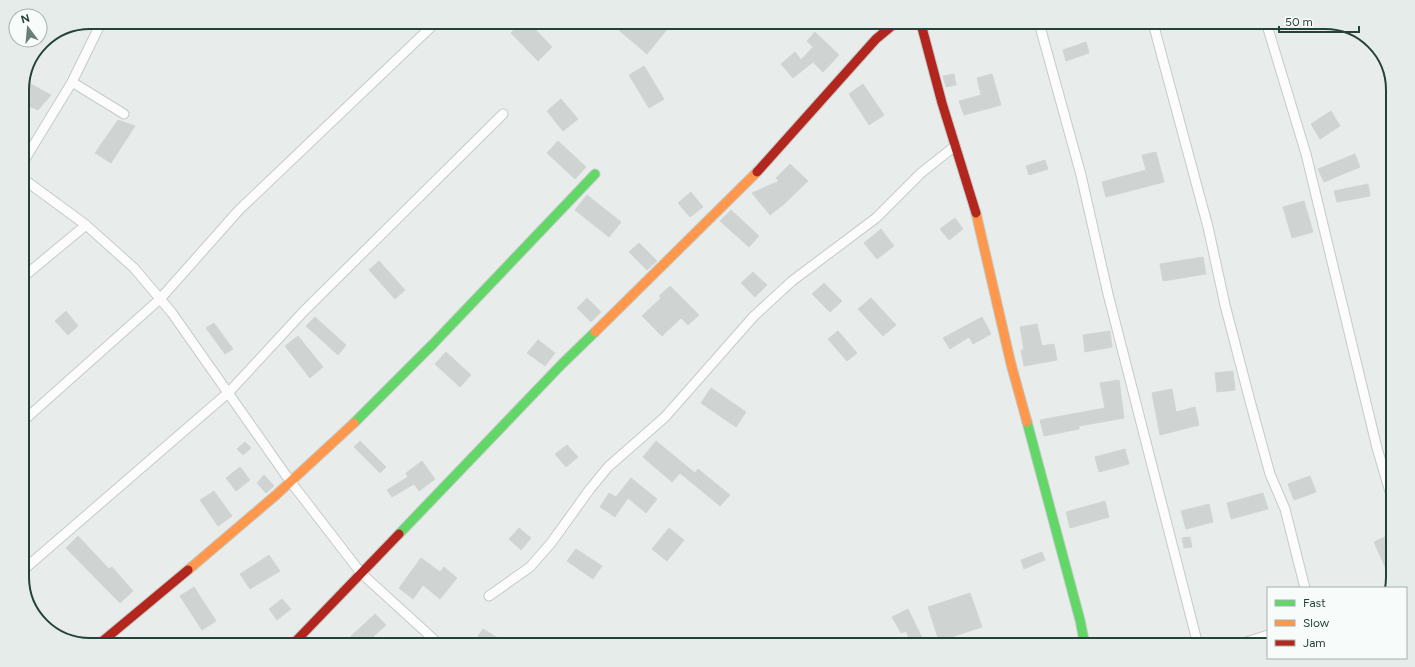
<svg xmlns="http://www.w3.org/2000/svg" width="1415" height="667" viewBox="0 0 1415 667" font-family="Figtree,sans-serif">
	<rect width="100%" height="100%" fill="#e8edeb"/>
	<!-- building -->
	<path fill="#cfd4d2" stroke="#d1d6d4" d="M518,25H531L552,47L538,61L511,33Z
		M613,25H664L668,28L647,54Z
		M815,32L839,55L823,72L813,62L793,78L781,64L795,52L801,60L813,47L807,41Z
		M1086,42L1089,53L1066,61L1063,50Z
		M644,66L664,99L649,108L629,75Z
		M954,74L956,85L946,87L943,76Z
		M992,74L1001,105L964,115L959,101L981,95L977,78Z
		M25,81L51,95L38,110L22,103V87Z
		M863,84L884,115L869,125L849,94Z
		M561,99L578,119L563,131L547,111Z
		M1331,111L1340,126L1320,139L1311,124Z
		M118,120L135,126L111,163L95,153Z
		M558,141L586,167L575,179L547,153Z
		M1156,152L1164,182L1106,197L1102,182L1146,170L1142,155Z
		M1355,154L1360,167L1324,182L1318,169Z
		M1045,160L1048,169L1029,175L1026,166Z
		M790,164L808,181L784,204L770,215L752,193L779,181L776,178Z
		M1368,184L1370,196L1337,202L1334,191Z
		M691,192L703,207L690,217L678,203Z
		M587,195L621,222L609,237L575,210Z
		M1304,201L1313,232L1292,238L1283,207Z
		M731,210L759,236L749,247L720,221Z
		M955,218L963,229L949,240L940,229Z
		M881,229L894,246L877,259L864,243Z
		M639,243L657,261L647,270L629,252Z
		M1203,257L1206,274L1163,281L1160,264Z
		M379,261L405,290L395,299L369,270Z
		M753,272L767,285L755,297L741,283Z
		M824,283L842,301L830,312L812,294Z
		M670,286L699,315L688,325L681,318L662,336L642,316L661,298L659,296Z
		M587,298L601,312L591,322L577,308Z
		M871,298L896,325L883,336L858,309Z
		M66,311L78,326L68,335L55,321Z
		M315,317L346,345L338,355L306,326Z
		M982,317L991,334L973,344L969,337L950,349L943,338Z
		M214,323L233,349L225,354L206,328Z
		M1037,324L1042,346L1054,344L1057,360L1024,366L1021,350H1024L1020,327Z
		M838,331L857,353L847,361L828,339Z
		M1110,331L1112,347L1085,352L1083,335Z
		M298,336L323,367L310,378L285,346Z
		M538,340L555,353L545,366L527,353Z
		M446,352L471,375L460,387L435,364Z
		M1233,371L1235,390L1217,392L1215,373Z
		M1119,380L1124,418L1079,426V429L1044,436L1040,420L1105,408L1100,383Z
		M711,388L746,412L736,427L701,403Z
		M1172,389L1176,412L1195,407L1199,425L1160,435L1152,393Z
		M360,441L386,467L380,473L354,447Z
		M656,441L695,473L698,469L730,495L720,506L680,473L672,482L643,457Z
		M245,442L251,448L243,455L237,449Z
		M567,445L578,457L566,467L555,454Z
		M1125,449L1129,464L1099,472L1095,457Z
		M422,461L435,479L419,491L414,484L392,497L387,490L408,477L406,473Z
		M240,467L250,480L236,491L226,478Z
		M264,475L274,486L266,493L257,483Z
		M1310,476L1316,492L1294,500L1288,484Z
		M631,478L657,499L646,513L628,498L615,517L600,507L609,493L616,497Z
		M214,491L232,516L218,526L200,500Z
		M1263,493L1268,509L1231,519L1227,503Z
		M1105,501L1109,517L1070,528L1066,512Z
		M1209,504L1213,522L1186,529L1181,511Z
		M519,528L531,538L521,550L509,539Z
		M669,528L684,540L667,561L652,549Z
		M78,536L109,569L112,567L133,591L120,603L66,548Z
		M1387,536L1393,548L1392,582L1374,542Z
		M1190,537L1192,547L1184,548L1182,538Z
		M576,549L602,566L593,579L567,561Z
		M1042,552L1045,560L1024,569L1021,560Z
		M269,555L280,571L250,589L240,574Z
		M421,558L440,572L444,567L457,578L440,599L423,585L413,599L399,588Z
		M194,587L216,621L202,630L180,596Z
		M970,593L982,627L939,641L928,607Z
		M282,599L291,609L277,620L269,609Z
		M908,609L924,642L917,645H912L906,631L901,633L892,617Z
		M375,614L386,625L364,645H353L348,639Z
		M483,629L499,639L495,645H492L478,636Z"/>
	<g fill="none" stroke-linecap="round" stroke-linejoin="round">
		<!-- street casing -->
		<g stroke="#c5cac8" stroke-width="11">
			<path id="street" d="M1266,22L1306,154L1377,448L1393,502
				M1039,23L1081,175L1108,294L1198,645
				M1153,23L1208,227L1225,305L1250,401L1270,474L1285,509L1305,588
				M72,82L124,114
				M22,164L72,82L99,27
				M22,178L86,225L134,268L172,313L290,481L361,573L440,645
				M22,278L86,225
				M22,422L160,299L239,210L432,26
				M22,571L229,392L304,311L503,114
				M489,596L530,567L551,543L590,489L608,467L665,417L754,316L792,281L876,218L921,173L955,146
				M1237,645L1268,635"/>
		</g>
		<!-- fast casing -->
		<g stroke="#c3cbc8" stroke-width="11">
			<path id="fast" d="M1027,422L1080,620L1085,645
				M354,423L433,344L595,174
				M399,534L562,364L595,332"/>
		</g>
		<!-- slow casing -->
		<g stroke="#c3cbc8" stroke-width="11">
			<path id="slow" d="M976,213L1011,364L1027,422
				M595,332L757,172
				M188,570L276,495L354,423"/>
		</g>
		<!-- jam casing -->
		<g stroke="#c3cbc8" stroke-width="11">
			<path id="jam" d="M921,24L942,103L976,213
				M757,172L876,39L894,24
				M98,645L188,570
				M292,645L399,534"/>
		</g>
		<!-- street -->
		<use href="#street" stroke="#fcfcfc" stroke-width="9"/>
		<!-- fast -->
		<use href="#fast" stroke="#63d668" stroke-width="9"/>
		<!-- slow -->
		<use href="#slow" stroke="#ff974d" stroke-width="9"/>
		<!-- jam -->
		<use href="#jam" stroke="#b3261e" stroke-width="9"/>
	</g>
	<!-- crop -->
	<path d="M0 0H1415V667H0ZM90 29H1325A61 61 0 0 1 1386 90V577A61 61 0 0 1 1325 638H90A61 61 0 0 1 29 577V90A61 61 0 0 1 90 29Z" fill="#e6ecea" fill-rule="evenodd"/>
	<path fill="none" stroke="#24423a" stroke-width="2" d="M90 29H1325A61 61 0 0 1 1386 90V577A61 61 0 0 1 1325 638H90A61 61 0 0 1 29 577V90A61 61 0 0 1 90 29Z"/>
	<!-- legend -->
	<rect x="1267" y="587" width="140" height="72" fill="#f7fbf9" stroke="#a3b1ad"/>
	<rect x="1275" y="600" width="20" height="6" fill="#63d668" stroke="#a3b1ad"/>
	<text x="1303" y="607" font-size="12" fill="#24423a">Fast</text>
	<rect x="1275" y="620" width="20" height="6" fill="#ff974d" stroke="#a3b1ad"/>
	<text x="1303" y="627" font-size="12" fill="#24423a">Slow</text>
	<rect x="1275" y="640" width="20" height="6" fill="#b3261e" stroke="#a3b1ad"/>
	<text x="1303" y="647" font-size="12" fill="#24423a">Jam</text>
	<!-- north arrow -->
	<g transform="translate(28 28) rotate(344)"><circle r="19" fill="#f7fbf9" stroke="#a3b1ad"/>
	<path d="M0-3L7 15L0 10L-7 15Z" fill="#697e78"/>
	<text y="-6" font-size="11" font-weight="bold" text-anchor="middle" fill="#24423a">N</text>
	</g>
	<!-- scale -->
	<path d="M1279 26v6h80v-6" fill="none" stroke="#24423a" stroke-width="2"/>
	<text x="1285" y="26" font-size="12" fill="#24423a" stroke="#f7fbf9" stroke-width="3" paint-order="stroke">50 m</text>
</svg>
